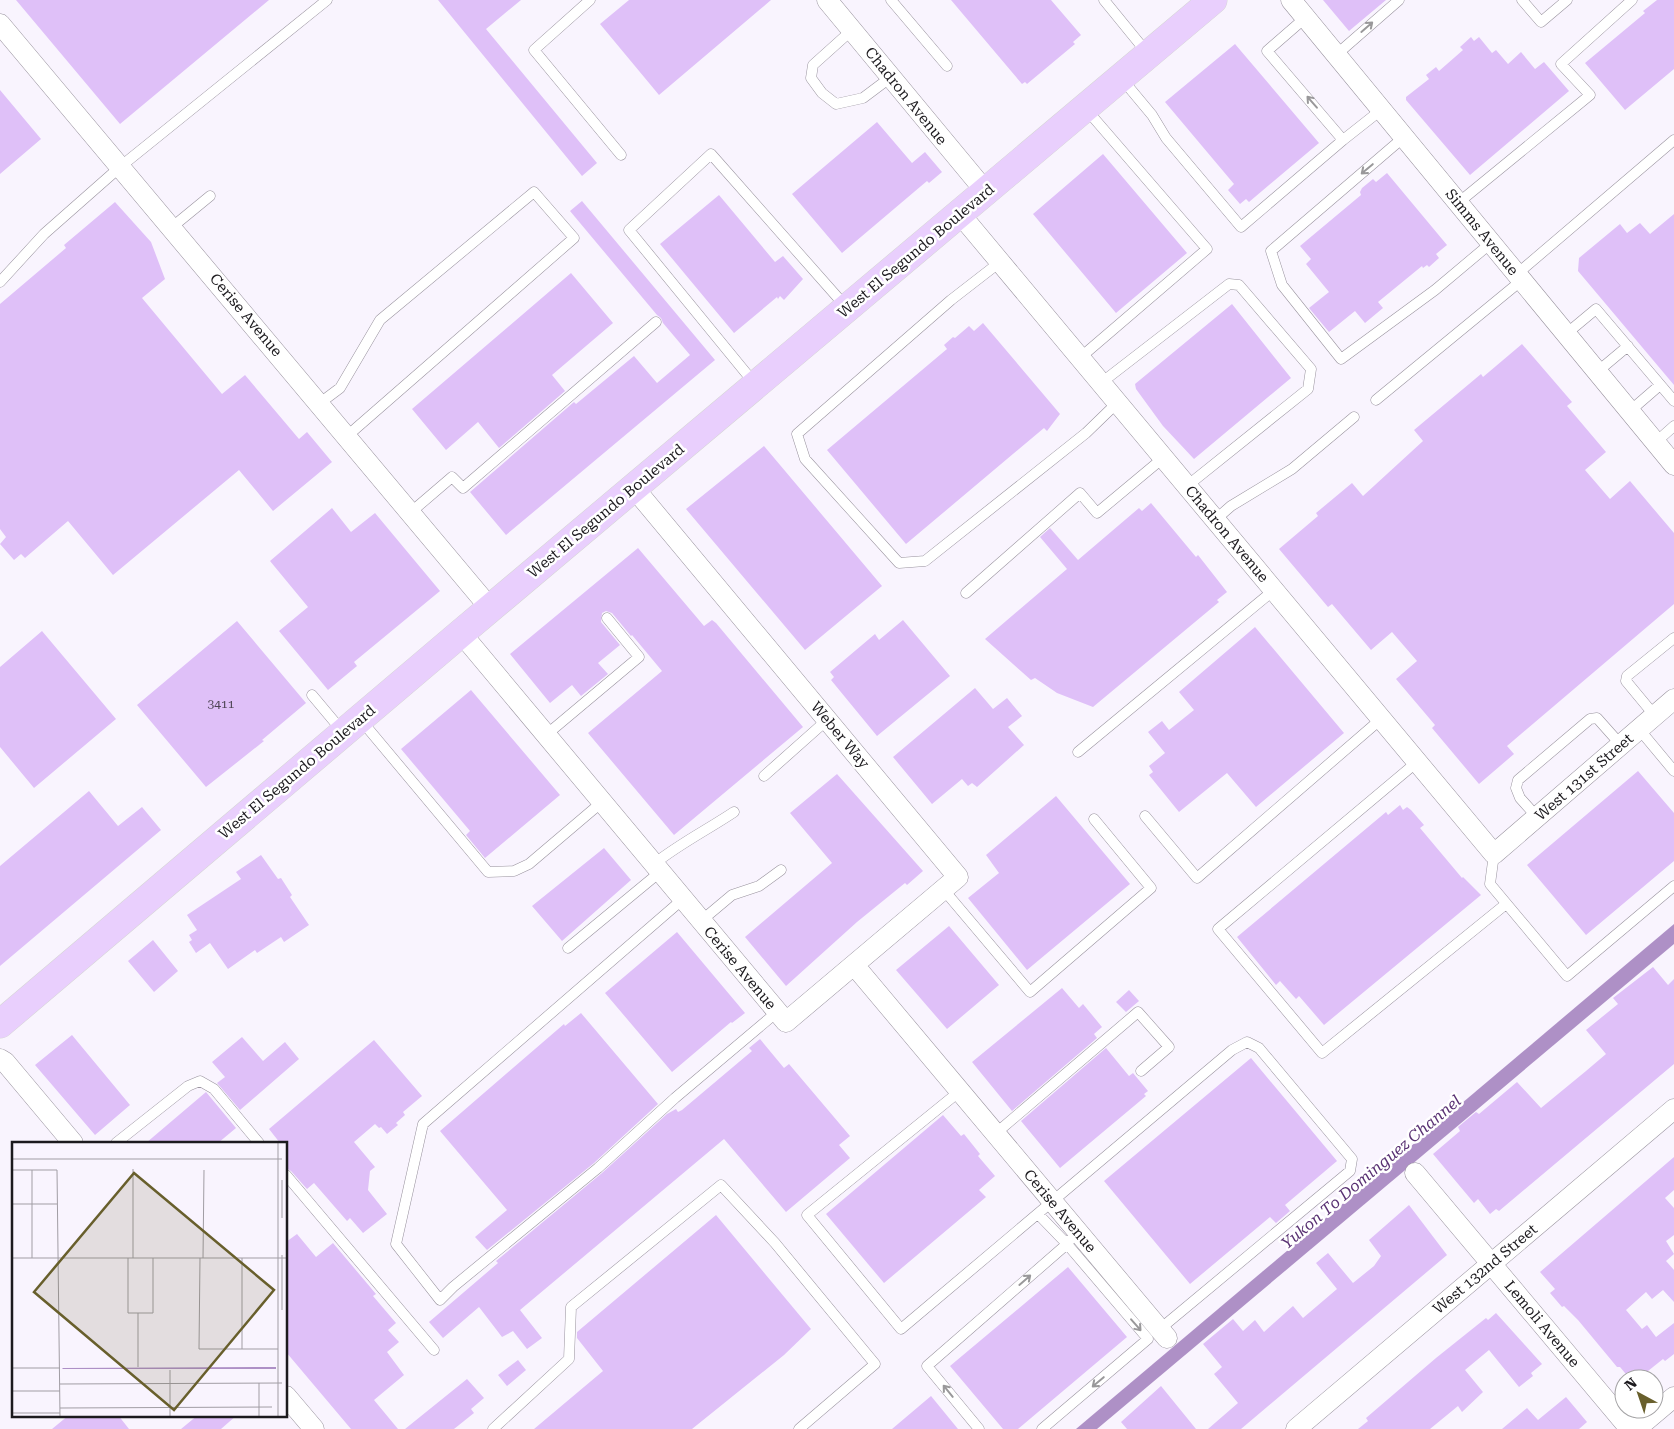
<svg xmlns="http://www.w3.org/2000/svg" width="1674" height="1429" viewBox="0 0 1674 1429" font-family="'Roboto Serif',serif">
	<rect width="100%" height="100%" fill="#f9f4fe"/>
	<!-- water -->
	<path fill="#ae90c6" d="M1674,924V944L1097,1429H1076Z"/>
	<!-- building -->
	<path fill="#dfc0f8" d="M16,0H269L120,124Z
		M438,0H521L486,29L597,163L582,176Z
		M629,0H771L659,95L600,24Z
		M951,0H1051L1081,35L1073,42L1075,44L1027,84L1025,82L1022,84Z
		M1323,0H1386L1349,31Z
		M1657,0H1674V69L1625,110L1585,63L1645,13L1643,11Z
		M1471,37L1474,41L1479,37L1492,53L1496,50L1508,64L1521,52L1535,69L1544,62L1569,91L1470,175L1406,100V97L1429,79L1426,75L1436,67L1439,71L1463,50L1460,47Z
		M1235,44L1319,143L1249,202L1246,199L1240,204L1228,190L1234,184L1165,102Z
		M0,90L41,139L0,174Z
		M877,122L912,163L925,152L942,172L929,183L927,181L842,253L792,194Z
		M1103,154L1187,253L1116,313L1033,214Z
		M1387,173L1447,245L1436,254L1439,258L1429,267L1427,265L1423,268L1422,266L1378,302L1383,308L1365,323L1355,311L1329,332L1309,308L1329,292L1306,264L1311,259L1300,246L1361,195L1360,192L1362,188L1373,179L1376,182Z
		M719,195L775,262L783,256L803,279L784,300L780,296L778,299L777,297L734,333L660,244Z
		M582,201L715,360L506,535L470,492L574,402L576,404L634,356L657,383L690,355L663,323L661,318L657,315L570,211Z
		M115,202L151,242L165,279L142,298L222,394L245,375L299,439L307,432L332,462L273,511L239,470L113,575L68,521L25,558L21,554L14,560L0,544L6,537L0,529V304L66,248L64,245Z
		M1674,214V385L1578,271L1579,258L1620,224L1627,233L1640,223L1650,234Z
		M571,273L613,323L552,375L565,391L499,448L478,422L446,450L412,409Z
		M1232,304L1291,378L1194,459L1163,426L1136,389L1135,384Z
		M983,323L1060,414L1047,431L1044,428L906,544L827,450L947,349L944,345L953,337L955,338L969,326L974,331Z
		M1522,344L1572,402L1567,406L1606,452L1585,470L1610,499L1630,481L1674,533V604L1507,746L1514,754L1479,784L1432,728L1435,725L1396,679L1417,661L1392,632L1371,650L1332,604L1328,607L1279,549L1318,516L1316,513L1352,483L1363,496L1423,441L1414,430L1481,374L1483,377Z
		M764,446L882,586L805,650L686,509Z
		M1151,503L1196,557L1198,555L1227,592L1217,600L1219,602L1093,707L1057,693L1035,678L1031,680L985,639L1067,569L1040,537L1050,528L1078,560L1139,508L1142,511Z
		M332,508L351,532L375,513L440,591L354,662L357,666L328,690L279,631L308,607L270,561Z
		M638,548L704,626L712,620L716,623L803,727L674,835L588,733L662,671L632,635L631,636L612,613L606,611L602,613L601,622L620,645L598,663L608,674L581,696L572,685L550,703L510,654Z
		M903,620L950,676L877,736L831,680L834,677L830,672L875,634L879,640Z
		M237,621L306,703L262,740L264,741L206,787L137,705Z
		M1255,627L1344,733L1256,807L1227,773L1179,812L1149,775L1153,772L1149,766L1165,753L1148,732L1162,721L1169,730L1194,710L1179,692Z
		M42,631L116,719L34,788L0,747V667Z
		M975,688L993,709L1007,698L1022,716L1008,727L1024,745L977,787L972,783L968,786L962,779L932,804L893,757Z
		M471,690L560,795L485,858L466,835L470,831L401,749Z
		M1638,771L1674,813V861L1586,935L1527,865Z
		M837,774L923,871L907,885L905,883L857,922L786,986L745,937L832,863L790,813Z
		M89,791L118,826L142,807L161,830L0,966V866Z
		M1056,796L1130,884L1027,970L968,898L999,873L986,855Z
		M1400,805L1403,810L1407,807L1411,810L1424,825L1420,828L1462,878L1463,877L1481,895L1324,1025L1299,996L1296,999L1280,981L1276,985L1237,937L1386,812L1388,815Z
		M604,848L631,880L562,941L532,906Z
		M261,855L278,879L281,878L292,895L290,897L309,925L284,942L281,937L257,953L255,950L228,969L210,943L196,953L189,942L192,940L189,935L197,930L187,915L241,879L236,872Z
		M949,926L999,985L947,1029L896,970Z
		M677,932L745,1013L732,1023L731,1022L672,1072L605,993Z
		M153,940L178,971L154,992L128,961Z
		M1653,967L1668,985L1674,979V1064L1499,1211L1496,1209L1490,1214L1478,1199L1474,1203L1433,1154L1460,1131L1458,1127L1476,1112L1479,1114L1517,1082L1541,1108L1586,1071L1606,1054L1586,1030L1618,1004L1613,998Z
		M1062,988L1079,1008L1083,1004L1102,1027L1094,1034L1097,1038L1012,1111L972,1062Z
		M1129,990L1139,1001L1126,1012L1116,1002Z
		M581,1013L658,1104L594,1163L487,1250L475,1237L507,1210L440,1131L564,1024L565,1026Z
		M72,1035L130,1105L95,1135L35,1065Z
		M242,1037L263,1061L285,1042L299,1059L240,1110L217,1083L225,1077L212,1062Z
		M760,1039L784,1068L789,1064L850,1136L839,1145L850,1158L786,1212L724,1139L520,1310L542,1338L527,1349L513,1331L502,1337L479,1307L443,1338L429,1322L498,1263L496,1261L602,1173L667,1114L676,1109L678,1112L682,1110L752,1051L749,1048Z
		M374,1040L422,1096L403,1112L405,1115L396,1123L398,1125L387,1134L381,1127L379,1128L375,1124L354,1142L375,1167L370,1171L368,1190L387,1214L363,1233L350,1218L347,1221L314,1183L307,1189L291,1171L286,1168V1143H280L269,1129Z
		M1106,1048L1129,1076L1133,1073L1148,1091L1144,1094L1146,1096L1060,1168L1021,1121Z
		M1251,1058L1337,1161L1285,1205L1290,1211L1276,1223L1270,1217L1190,1284L1104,1181Z
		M206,1092L236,1128L218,1143H146Z
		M943,1115L961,1136L964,1134L980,1154L978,1156L995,1176L979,1190L986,1197L884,1283L826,1214Z
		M1674,1157V1190L1665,1198L1674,1208V1235L1666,1241L1674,1254L1666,1261L1674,1270V1302L1663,1290L1652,1299L1646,1292L1626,1310L1642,1329L1647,1325L1656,1337L1674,1323V1354L1665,1361L1663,1359L1638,1379H1630L1620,1367H1617L1578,1320L1564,1306L1562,1307L1550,1293L1555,1289L1540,1272Z
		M1409,1205L1447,1255L1241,1429H1208L1238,1403L1214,1374L1222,1367L1203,1344L1233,1319L1243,1331L1255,1320L1264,1332L1293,1306L1303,1318L1337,1289L1316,1263L1328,1253L1353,1283L1374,1266L1381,1256L1369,1240Z
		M716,1215L811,1329L784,1355L692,1429H534L603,1371L577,1338V1332Z
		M297,1234L316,1257L333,1243L376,1294L373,1296L396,1323L388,1330L399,1342L387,1352L404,1375L374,1400L398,1429H351L286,1352V1242Z
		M1068,1267L1127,1337L1018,1429H1003L950,1366Z
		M1496,1313L1542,1364L1531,1373L1533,1376L1519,1387L1489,1350L1465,1370L1483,1392L1462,1412L1458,1406L1430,1429H1358L1368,1421L1366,1418L1436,1358L1486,1318L1488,1320Z
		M518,1360L526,1370L507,1386L498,1375Z
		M467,1379L484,1398L471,1409L474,1413L454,1429H405Z
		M1161,1386L1196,1429H1127L1121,1422Z
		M931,1396L958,1429H892Z
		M1566,1397L1587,1422L1579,1429H1502L1527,1408L1538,1420Z
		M69,1415H118L129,1429H52Z
		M198,1415H237L221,1429H181Z"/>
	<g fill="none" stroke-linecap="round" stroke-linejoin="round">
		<!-- service casing -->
		<g stroke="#99939e" stroke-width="11">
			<path id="service" d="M590,0L534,50L621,155
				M891,0L947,66
				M1104,0L1148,54
				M1522,0L1541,22L1567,0
				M1305,18L1267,51L1343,140
				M852,30L813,65L811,78L822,93L836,104L863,98L891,77
				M1336,55L1399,0
				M1122,79L1152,115L1166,138L1241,227L1343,140L1381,110
				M1404,137L1271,251L1282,285L1341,359L1435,290L1491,243
				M1458,203L1590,95L1561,64L1632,0
				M171,228L210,196
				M1000,262L951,300L797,434L805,459L899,563L925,561L1086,433L1117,403
				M1517,274L1674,140
				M0,282L44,234L120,167L327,0
				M1566,334L1596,309L1674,401
				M1081,357L1207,249L1086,109
				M1597,372L1628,346
				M1101,383L1229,284L1239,285L1311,369L1308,389L1187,486
				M755,384L629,230L711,154L847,308
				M1376,400L1522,280
				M320,403L340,388L380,320L534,192L574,238L346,437
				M1630,411L1660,385
				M1656,442L1674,426
				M410,513L452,477L463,488L656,322
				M1215,520L1231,506L1292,469L1354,417
				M966,593L1080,493L1097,513L1163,458
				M312,695L343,732
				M1655,716L1626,681L1627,676L1674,638
				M360,719L488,872L514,871L529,864L602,802
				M1639,729L1674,771
				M546,735L639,657L607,618
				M1078,752L1274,590
				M1417,762L1218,929L1322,1053L1506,904
				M764,776L827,720
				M1145,816L1197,878L1381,719
				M1537,817L1520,798L1516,788L1518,780L1590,719L1597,718L1621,745
				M1494,854L1490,884L1567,976L1674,886
				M654,864C679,844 707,830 734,812
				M943,889L1030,992L1151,888L1094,819
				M683,899L423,1124L396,1244L440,1300L453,1287L598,1168L675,1098L777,1012
				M701,921L732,895L759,886L781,870
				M568,948L660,872
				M960,1091L807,1215L901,1329L1232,1050L1247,1042L1259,1048L1352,1159L1350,1171L1160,1329
				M995,1134L1138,1012L1169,1047L1141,1071
				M116,1143L188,1086L200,1081L214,1089L259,1143
				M286,1175L434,1350
				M1038,1214L1067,1244L1070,1240
				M493,1429L569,1359L571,1307L721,1185L775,1243L875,1364L799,1429
				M979,1429L927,1366L1067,1244L1148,1339L1042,1429"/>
		</g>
		<!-- minor casing -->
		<g stroke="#99939e" stroke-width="21">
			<path id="minor" d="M827,0L986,192
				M1291,0L1674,465
				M0,24L490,608
				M960,214L1494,854L1674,699
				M461,633L786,1022L958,877L634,488
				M854,965L1167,1338
				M0,1059L5,1062L73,1143
				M1415,1173L1630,1429
				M286,1396L314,1429
				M1296,1429L1674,1109
				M1636,1429L1674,1397"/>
		</g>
		<!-- primary casing -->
		<g stroke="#d6d6d6" stroke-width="29">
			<path id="primary" d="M0,1024L461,633L1213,0"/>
		</g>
		<!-- service -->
		<use href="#service" stroke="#fff" stroke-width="10"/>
		<!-- minor -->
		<use href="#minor" stroke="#fff" stroke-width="20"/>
		<!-- primary -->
		<use href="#primary" stroke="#e9cffd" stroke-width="28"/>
	</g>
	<!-- one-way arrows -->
	<defs><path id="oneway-shaft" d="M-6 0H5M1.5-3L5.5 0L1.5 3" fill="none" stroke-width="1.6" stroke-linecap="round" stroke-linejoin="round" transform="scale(1.25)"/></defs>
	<g stroke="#99989a">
		<use href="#oneway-shaft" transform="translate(1367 27) rotate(-41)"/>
		<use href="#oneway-shaft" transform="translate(1312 102) rotate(-131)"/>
		<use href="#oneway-shaft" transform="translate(1367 169) rotate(140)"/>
		<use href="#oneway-shaft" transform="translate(1025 1280) rotate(-41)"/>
		<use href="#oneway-shaft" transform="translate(1136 1325) rotate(49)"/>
		<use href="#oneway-shaft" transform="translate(1098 1382) rotate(140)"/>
		<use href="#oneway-shaft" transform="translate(948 1391) rotate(-129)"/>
	</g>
	<g text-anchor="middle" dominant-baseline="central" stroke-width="5" stroke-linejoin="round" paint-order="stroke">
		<!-- number labels -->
		<g font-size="12" fill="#4d4454">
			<text x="221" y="704">3411</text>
		</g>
		<!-- street labels -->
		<g font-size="15" fill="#1c1a1e" stroke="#fff">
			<text transform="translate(906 96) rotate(51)">Chadron Avenue</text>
			<text transform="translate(1482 232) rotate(51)">Simms Avenue</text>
			<text transform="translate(916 251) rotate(-40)">West El Segundo Boulevard</text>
			<text transform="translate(246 315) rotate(50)">Cerise Avenue</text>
			<text transform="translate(606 511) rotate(-40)">West El Segundo Boulevard</text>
			<text transform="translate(1227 534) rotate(50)">Chadron Avenue</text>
			<text transform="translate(840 735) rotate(50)">Weber Way</text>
			<text transform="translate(297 772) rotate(-40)">West El Segundo Boulevard</text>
			<text transform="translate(1584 777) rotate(-41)">West 131st Street</text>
			<text transform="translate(740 968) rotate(50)">Cerise Avenue</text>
			<text transform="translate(1060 1211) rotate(50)">Cerise Avenue</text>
			<text transform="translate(1485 1269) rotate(-40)">West 132nd Street</text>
			<text transform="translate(1542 1324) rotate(50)">Lemoli Avenue</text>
		</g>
		<!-- water labels -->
		<g font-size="16" font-style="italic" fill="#593173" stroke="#fff">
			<text transform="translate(1371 1172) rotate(-40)">Yukon To Dominguez Channel</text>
		</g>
	</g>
	<!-- overview -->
	<g transform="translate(12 1142)">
		<rect width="275" height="275" fill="#f9f4fe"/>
		<path d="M264,225V227H50L51,226Z" fill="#ae90c6"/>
		<path fill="none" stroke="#a19da4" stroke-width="1" d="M266,0V275M0,17H270M0,28H45L48,275M20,28V116M270,38V76M0,62H45M0,116H275M116,116V171H141V116M121,116V27M188,116L187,207H266M191,116L192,28M270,168V113M126,171V225M230,207V116M0,226H48M158,228V275M247,241V275M48,242L270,241M0,249H48M48,266L260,265M0,271H48"/>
		<path fill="#685f2c" fill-opacity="0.15" stroke="#685f2c" stroke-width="2.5" d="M122,31L262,148L162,268L22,150Z"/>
		<rect width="275" height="275" fill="none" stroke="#1c1a1e" stroke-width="2.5"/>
	</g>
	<!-- north arrow -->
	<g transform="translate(1639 1394) rotate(320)"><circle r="24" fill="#ffffff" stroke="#a4a3a5"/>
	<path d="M0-4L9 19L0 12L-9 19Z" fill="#685f2c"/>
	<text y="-8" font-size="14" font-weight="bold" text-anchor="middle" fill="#1c1a1e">N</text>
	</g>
</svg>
